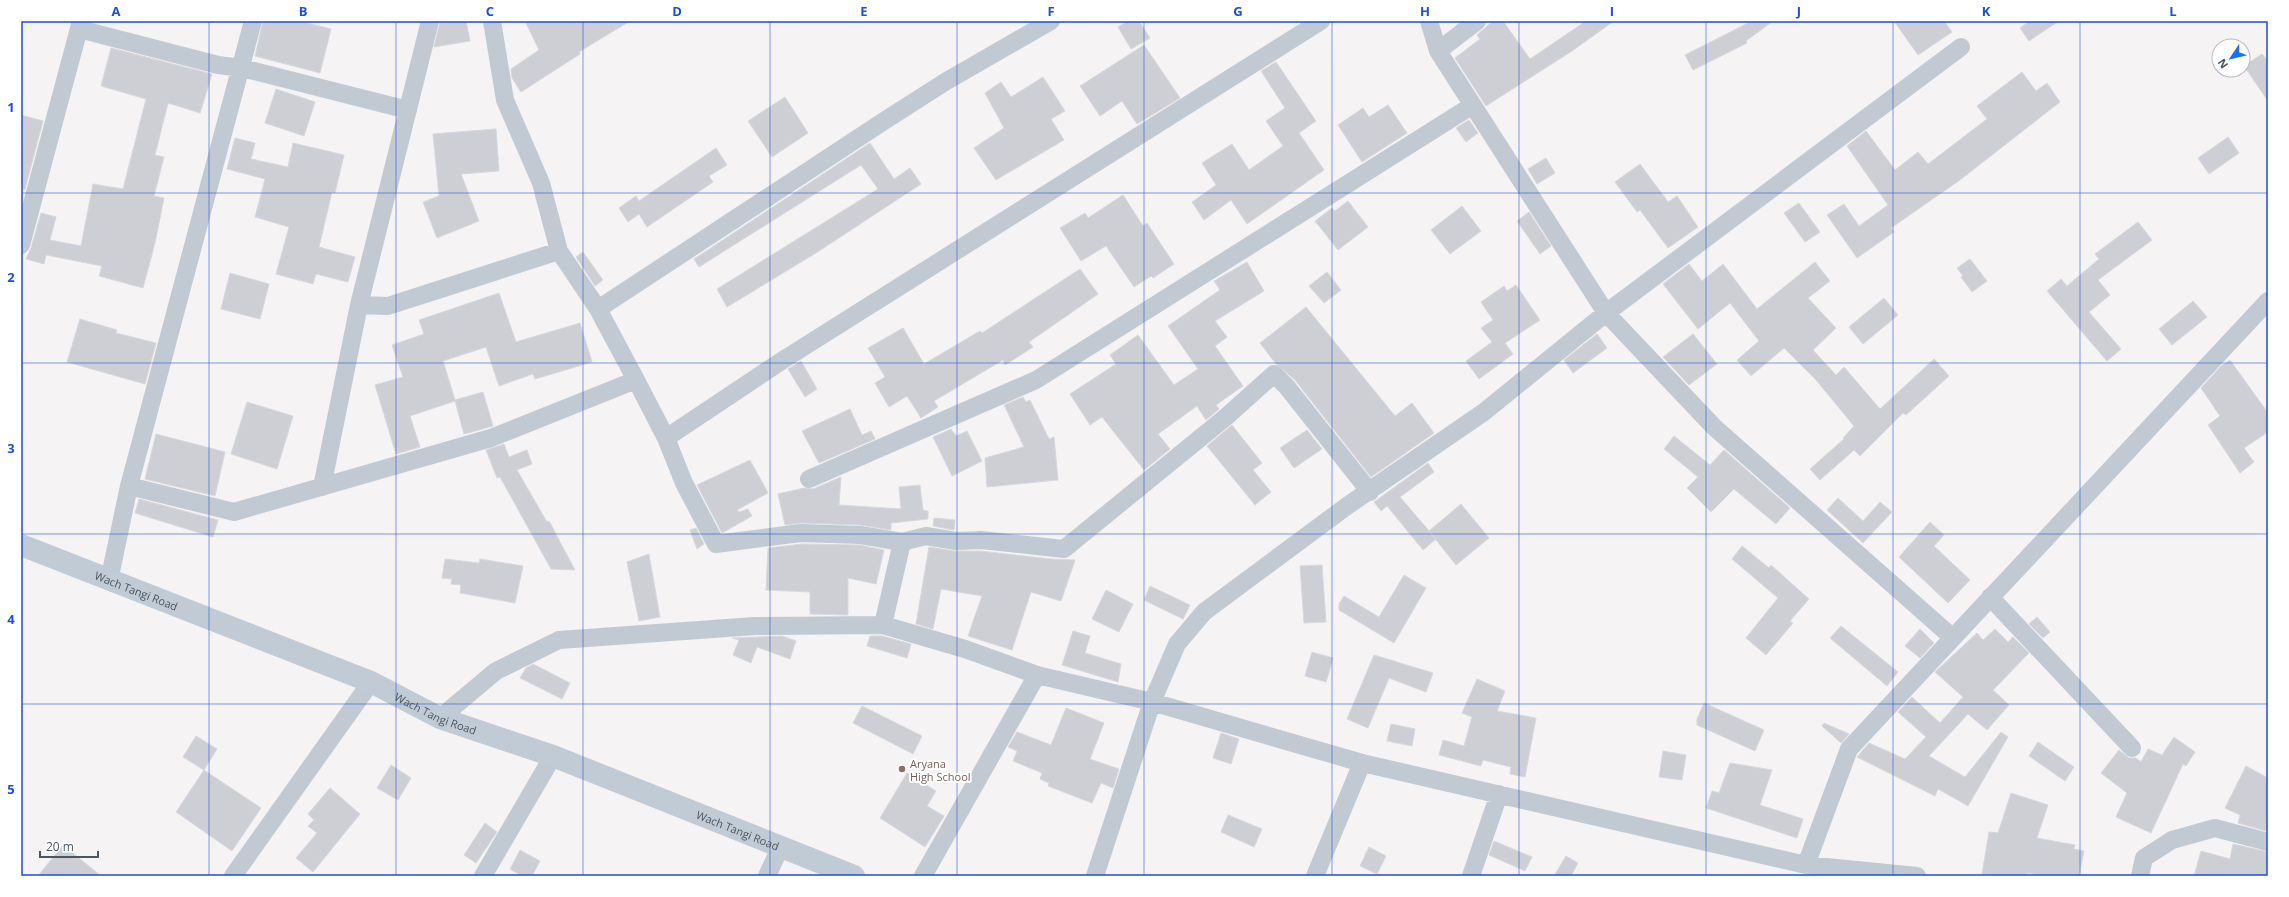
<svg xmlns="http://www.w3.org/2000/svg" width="2289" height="897" viewBox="0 0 2289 897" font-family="'Open Sans',sans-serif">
	<rect width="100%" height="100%" fill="#f5f3f3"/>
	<!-- building -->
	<path fill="#cdcfd5" stroke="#d7d9de" d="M263,21H299L331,29L320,73L255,56Z
		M449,21H466L470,41L434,47L440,22Z
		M525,21H630L579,52L580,54L521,92L512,78L511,69L539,50Z
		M1128,21H1139L1150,38L1131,49L1118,27Z
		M1493,21H1503L1530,59L1586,21H1614L1572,51L1486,106L1455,58L1480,39L1477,35Z
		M1752,21H1773L1746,41L1747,43L1693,70L1685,55Z
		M1894,21H1944L1952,32L1918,55Z
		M2030,21H2059L2029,41L2020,28Z
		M1144,45L1180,98L1137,124L1122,101L1100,116L1080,86Z
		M111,48L212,74L200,113L168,103L155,155L164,157L154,196L164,198L155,243L143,288L99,276L102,266L46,255L44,264L26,259L31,248L41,213L56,217L50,240L81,246L93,184L123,189L146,99L101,86Z
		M2262,54L2268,61V101L2244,66Z
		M1276,62L1316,121L1299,133L1324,170L1247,224L1231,200L1204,220L1192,202L1216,185L1202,163L1232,144L1249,170L1283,146L1266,121L1285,108L1261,71Z
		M2022,72L2036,91L2047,83L2060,102L1960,180L1891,228L1894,232L1857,258L1827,215L1844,204L1859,226L1888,205L1847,146L1866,131L1895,170L1918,152L1928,164L1987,119L1977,106Z
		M1043,77L1065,111L1051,119L1064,140L996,180L974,148L1004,128L985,93L1001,82L1011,97Z
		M276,89L315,102L304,136L265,123Z
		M785,97L808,133L772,157L748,121Z
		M1388,105L1407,133L1362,162L1338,125L1363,108L1369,117Z
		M21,115L43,121L25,189H21Z
		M1469,120L1478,133L1466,142L1456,128Z
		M496,129L499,171L461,174L479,221L437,238L423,202L439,196L433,134Z
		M2228,137L2239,153L2209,174L2198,158Z
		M235,138L255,143L251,159L288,167L293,143L344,155L335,193L332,192L319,247L355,257L348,282L316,274L313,284L276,274L289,227L255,217L265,179L227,169Z
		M870,143L894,179L910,168L921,184L816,253L727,307L717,289L878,189L861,165L699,267L694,259Z
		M716,148L727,165L709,176L713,182L647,227L639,214L628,222L619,208L636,196L639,201Z
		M1546,158L1555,173L1537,184L1528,169Z
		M1640,164L1668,202L1677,196L1698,227L1668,248L1640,210L1637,212L1615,182Z
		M1123,195L1143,226L1147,223L1174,264L1153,278L1151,276L1134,287L1106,246L1081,261L1060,228L1085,213L1088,218Z
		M1348,201L1368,227L1338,250L1315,221L1332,208L1335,211Z
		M1799,203L1820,232L1805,242L1784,213Z
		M1462,206L1481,231L1450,254L1431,230Z
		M1529,212L1551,246L1540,254L1517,221Z
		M2138,222L2152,240L2098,280L2110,295L2089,312L2121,349L2107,361L2047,291L2061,279L2067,286L2099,259L2095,254Z
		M583,252L603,280L595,286L576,257Z
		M1970,259L1987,281L1972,292L1961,277L1963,276L1957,268Z
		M1247,262L1264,291L1215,321L1227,337L1215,346L1243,386L1216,405L1219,409L1206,420L1197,406L1158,434L1170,449L1144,470L1102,417L1090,425L1070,394L1116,364L1110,355L1138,335L1174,385L1198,369L1168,326L1220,290L1214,281Z
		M1815,262L1830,281L1808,298L1836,328L1813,350L1836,375L1844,367L1880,409L1934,359L1949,376L1906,415L1903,413L1860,456L1854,450L1820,480L1810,469L1844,439L1843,438L1854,426L1816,380L1784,348L1751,376L1737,360L1759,341L1730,303L1698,329L1663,284L1689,264L1702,281L1723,264L1757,309Z
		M1080,269L1098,294L1029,342L1033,347L1005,365L1003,360L934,401L938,407L921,418L907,396L889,407L875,383L885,377L868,348L903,328L924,364L980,331L982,333Z
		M1327,272L1341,290L1324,303L1309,286Z
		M230,273L269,284L260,319L221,309Z
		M1516,285L1540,320L1505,343L1513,354L1479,379L1466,361L1492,342L1481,328L1493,320L1481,302L1504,286L1507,291Z
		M499,293L516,342L580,323L592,362L535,379L533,374L499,386L486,347L443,361L455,400L483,392L493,426L464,434L455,401L410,416L420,447L396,454L375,385L403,377L392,345L424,334L419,320Z
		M1884,298L1898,315L1863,344L1849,327Z
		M2193,301L2207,317L2172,345L2159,329Z
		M1306,307L1395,416L1412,403L1434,433L1371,477L1295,380L1276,364L1260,343Z
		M80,319L117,330L116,333L156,343L145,384L67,362Z
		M1597,334L1607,348L1573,373L1564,360Z
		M1693,334L1717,364L1689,385L1663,357Z
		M2230,360L2268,413V432L2244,448L2254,462L2240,473L2208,425L2220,416L2201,388L2221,366Z
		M801,361L817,389L805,397L788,369Z
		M1023,397L1026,402L1030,400L1049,439L1054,437L1058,480L987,487L985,458L1024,447L1004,405Z
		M247,402L293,416L277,469L231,454Z
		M850,409L862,435L871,431L875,439L819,463L802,431Z
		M1232,425L1262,463L1253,470L1271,492L1255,505L1207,446Z
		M951,429L956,436L967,431L982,461L952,476L933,437Z
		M1307,430L1322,449L1294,468L1280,448Z
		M156,434L225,452L215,496L145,479Z
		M1674,436L1710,465L1724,450L1790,508L1776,524L1734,489L1711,512L1687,488L1698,477L1664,449Z
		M504,444L509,457L527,450L532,464L517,470L547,522L549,521L575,570L551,569L500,477L497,478L486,450Z
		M750,460L768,493L737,510L739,512L748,509L752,516L722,533L697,485Z
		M1428,463L1434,472L1400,497L1436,539L1423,550L1387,506L1381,511L1374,502Z
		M841,477L839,505L901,509L899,487L920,485L923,510L928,511V519L891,523V530L860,525L801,523L785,525L778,494L804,488L813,489Z
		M1838,498L1863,521L1880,502L1892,512L1863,543L1827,510Z
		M139,499L218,520L213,537L135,513Z
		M1461,504L1489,538L1456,565L1429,531Z
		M934,518L955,520L954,530L933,526Z
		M1930,522L1944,535L1934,546L1970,580L1948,603L1899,557Z
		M696,528L704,544L697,549L690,530Z
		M802,544L859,545L884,550L876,584L848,578V615L810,614V592L766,590L768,548Z
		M1742,546L1769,568L1771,565L1809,599L1790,621L1793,623L1766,655L1746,638L1778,598L1732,559Z
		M929,547L954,551H981L1050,559L1075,560L1061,601L1031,592L1012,650L968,636L982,596L941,589L933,629L916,624Z
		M649,554L660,617L639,621L627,562Z
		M445,559L479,563L480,559L523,566L515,603L460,593L461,585L451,584L452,579L442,578Z
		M1322,565L1326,622L1304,623L1300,566Z
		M1404,575L1426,588L1394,643L1339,610V604L1344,596L1379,617Z
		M1150,586L1190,605L1183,619L1144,600Z
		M1106,590L1133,604L1119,632L1092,619Z
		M2037,617L2050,632L2043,638L2029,624Z
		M1841,626L1898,672L1887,686L1830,638Z
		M1920,629L1934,643L1920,658L1905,646Z
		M1995,629L2008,642L2013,637L2029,653L1993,690L2009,705L1987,730L1968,714L1929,756L1965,777L2001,732L2008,737L1968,806L1938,789L1935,796L1857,757L1869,743L1905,759L1926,737L1898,712L1912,697L1940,723L1963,697L1935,672L1977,633L1983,640Z
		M1073,631L1090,636L1085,653L1121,664L1118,682L1062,665Z
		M782,636L796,641L790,659L757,647L751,663L733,655L739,640L732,638Z
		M870,636H882L911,644L907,658L867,646Z
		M1312,652L1333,658L1326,682L1305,676Z
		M1374,655L1433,673L1426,692L1389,678L1368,728L1347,719Z
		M533,664L570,683L562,699L520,678L526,668Z
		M1477,679L1505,691L1497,711L1536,718L1525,777L1510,774L1511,767L1483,760L1481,766L1439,755L1443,740L1464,746L1472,717L1462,713Z
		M1704,703L1764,730L1755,751L1697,725V719Z
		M862,706L922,736L913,754L853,723Z
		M1066,708L1104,723L1090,759L1119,769L1113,788L1101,783L1092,803L1048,786L1049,783L1040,779L1042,773L1013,761L1017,751L1008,747L1017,732L1051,745Z
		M1824,723L1849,734L1841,743L1822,726Z
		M1391,724L1415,729L1412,746L1387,741Z
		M1221,733L1239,739L1231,764L1213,758Z
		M196,736L217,749L204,770L183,757Z
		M2174,737L2195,752L2186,766L2183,764L2151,833L2116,817L2127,793L2101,773L2119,750L2129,758H2136L2141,762L2148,749L2162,755Z
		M2038,742L2074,767L2065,781L2029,756Z
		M1663,751L1686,755L1682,780L1659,777Z
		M1730,763L1772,770L1760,805L1803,819L1797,838L1706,808L1712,791L1719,793Z
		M391,765L411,778L398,800L377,788Z
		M2246,766L2268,778V826L2266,831L2238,823L2240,815L2225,808Z
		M204,770L261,808L232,851L176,812Z
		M907,773L936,791L927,806L944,816L925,847L880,818Z
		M330,788L360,814L313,872L296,858L317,833L308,826L314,820L308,814Z
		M2011,793L2048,805L2037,838L2075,845L2074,849L2084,851L2079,876H2046L2027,873L2026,876H1996L1982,874L1989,832L1998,833Z
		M1228,815L1262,829L1254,847L1221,832Z
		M485,823L497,832L476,863L464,855Z
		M1494,841L1532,857L1525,871L1489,855Z
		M2233,844L2268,852V876H2194L2201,851L2230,859Z
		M63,845L101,876H38Z
		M1369,847L1386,856L1377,874L1360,866Z
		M520,850L540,861L532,876H522L510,869Z
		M1566,856L1578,863L1571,876H1554Z"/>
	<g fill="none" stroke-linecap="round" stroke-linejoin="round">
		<!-- street -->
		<path stroke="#c1cad2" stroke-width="18" d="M492,21L505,100L541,183L559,251L598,309L636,380L666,438L684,483L716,544L801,533L860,535L902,542L926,536L956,541L981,540L1064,549L1226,417L1274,374L1287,387L1370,492
			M1429,21L1438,51L1606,313L1714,427L1952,637
			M79,29L218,65L242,68L408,110
			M1438,51L1477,21
			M21,245L81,21
			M359,305L388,306L559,251
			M598,309L884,121L945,82L1051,21
			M666,438L783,360L1321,21
			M809,479L1036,380L1473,105
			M129,486L234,512L491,438L636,380
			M322,487L359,305L430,21
			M109,581L129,486L253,21
			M1990,597L2132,748
			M883,625L902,542
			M440,718L496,671L559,640L755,626L883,625L965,649L1037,675L1152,702L1362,763L1806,865L1917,876
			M1806,865L1849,749L2268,301
			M233,876L371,682
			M483,876L553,756
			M767,876L780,848
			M923,876L1037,675
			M1095,876L1152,702L1177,644L1204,612L1347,506L1484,412L1606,313L1961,47
			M1315,876L1362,763
			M1471,876L1499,794
			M2140,876L2144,858L2172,840L2215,828L2268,842"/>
		<!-- secondary -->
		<path stroke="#c1cbd6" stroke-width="22" id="s1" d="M21,545L371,682L440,718L553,756L854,876"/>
	</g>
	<!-- grid -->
	<path fill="none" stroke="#1d4ed8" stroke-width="1" stroke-opacity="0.55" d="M209,21V876M396,21V876M583,21V876M770,21V876M957,21V876M1144,21V876M1332,21V876M1519,21V876M1706,21V876M1893,21V876M2080,21V876M21,193H2268M21,363H2268M21,534H2268M21,704H2268"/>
	<!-- markers -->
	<circle fill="#8d6e63" stroke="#fff" stroke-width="1.5" cx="902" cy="769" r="4"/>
	<g text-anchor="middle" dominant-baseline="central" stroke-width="4" stroke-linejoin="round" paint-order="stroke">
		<!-- street labels -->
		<g font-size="11" fill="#4a5661" stroke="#fff">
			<text stroke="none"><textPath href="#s1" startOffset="124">Wach Tangi Road</textPath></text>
			<text stroke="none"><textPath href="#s1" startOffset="448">Wach Tangi Road</textPath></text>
			<text stroke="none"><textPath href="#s1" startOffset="772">Wach Tangi Road</textPath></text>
		</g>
		<!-- education labels -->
		<g font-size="11" fill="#785e54" stroke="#fff" text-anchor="start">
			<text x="910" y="763">Aryana<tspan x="910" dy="13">High School</tspan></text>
		</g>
	</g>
	<!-- border -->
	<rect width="2289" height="897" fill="none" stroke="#ffffff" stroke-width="44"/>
	<!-- north arrow -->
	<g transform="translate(2231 58) rotate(235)"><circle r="19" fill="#ffffff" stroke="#b7bbc0"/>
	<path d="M0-3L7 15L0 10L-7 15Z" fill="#1a73e8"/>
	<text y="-6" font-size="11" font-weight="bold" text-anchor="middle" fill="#4a5661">N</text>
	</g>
	<!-- scale -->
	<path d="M40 851v6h58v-6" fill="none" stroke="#4a5661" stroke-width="2"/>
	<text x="46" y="851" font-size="12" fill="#4a5661" stroke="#ffffff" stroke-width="3" paint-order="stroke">20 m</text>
	<rect x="22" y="22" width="2245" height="853" fill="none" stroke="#1d4ed8" stroke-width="1.5"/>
	<g font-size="13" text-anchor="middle" font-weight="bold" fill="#1d4ed8">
		<text x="116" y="16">A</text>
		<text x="303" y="16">B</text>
		<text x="490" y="16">C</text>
		<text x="677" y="16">D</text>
		<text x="864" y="16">E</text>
		<text x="1051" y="16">F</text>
		<text x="1238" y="16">G</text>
		<text x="1425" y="16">H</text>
		<text x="1612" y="16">I</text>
		<text x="1799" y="16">J</text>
		<text x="1986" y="16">K</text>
		<text x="2173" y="16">L</text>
		<text x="11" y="112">1</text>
		<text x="11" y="282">2</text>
		<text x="11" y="453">3</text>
		<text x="11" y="624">4</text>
		<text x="11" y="794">5</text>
	</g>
</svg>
